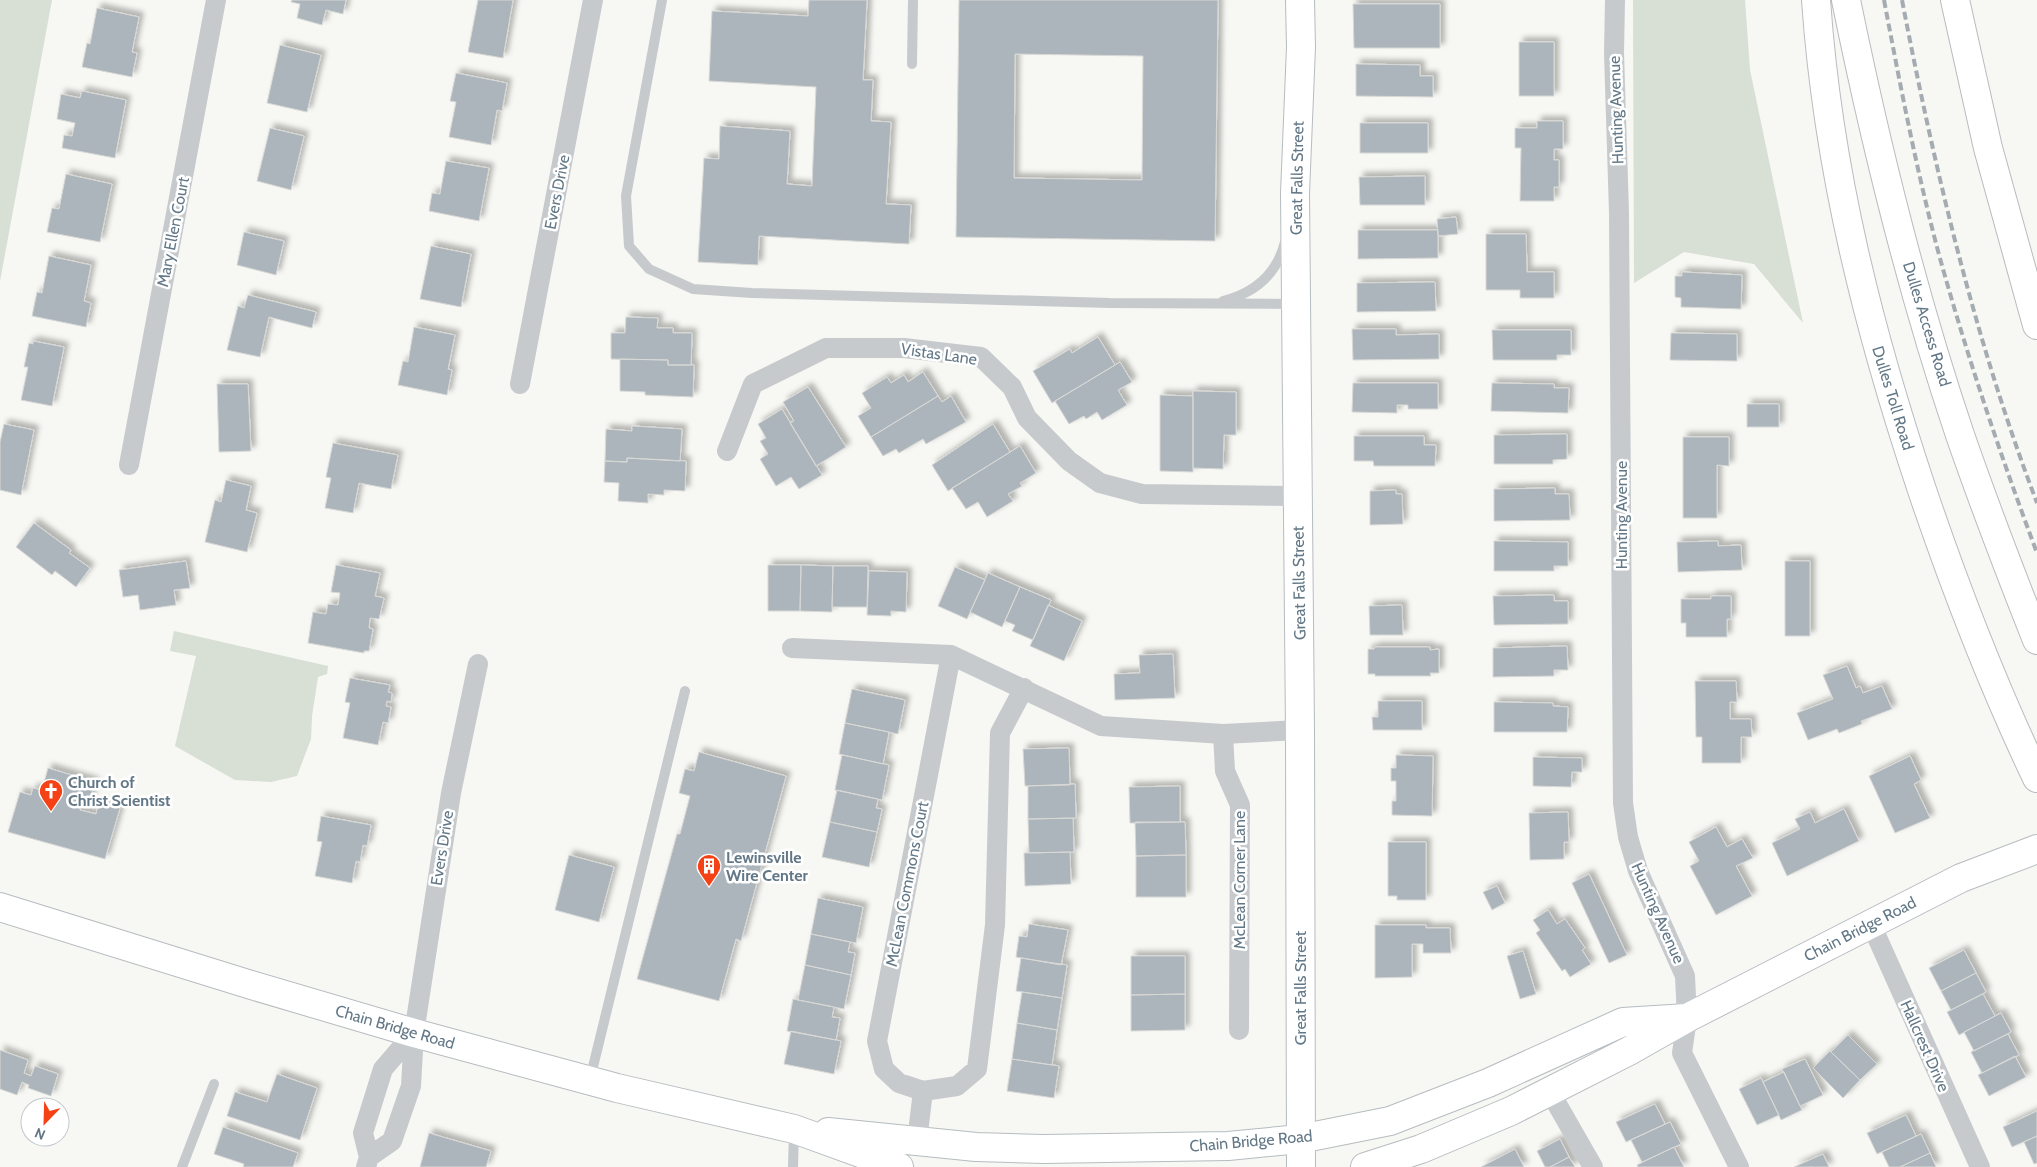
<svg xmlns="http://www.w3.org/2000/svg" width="2037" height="1167" viewBox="0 0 2037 1167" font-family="Cabin,sans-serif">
	<defs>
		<filter id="shadow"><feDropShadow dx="4.5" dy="-4.5" stdDeviation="2.5" flood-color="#0004"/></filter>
	</defs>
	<rect width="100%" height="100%" fill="#f7f7f3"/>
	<!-- green -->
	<path fill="#d8dfd4" d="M0,0H52L0,281Z
		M1633,0H1745L1750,70L1803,323L1754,264L1684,252L1634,283Z
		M174,631L328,666L327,674L318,677L312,716L311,739L297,776L271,782L235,780L175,746L196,656L170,651Z"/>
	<!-- building -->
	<path fill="#acb5bb" stroke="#d8d8d6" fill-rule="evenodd" filter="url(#shadow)" d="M292,0H346L343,14L326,10L322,25L297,18L300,4L291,2Z
		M478,0H513L503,58L468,52Z
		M809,0H867L863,80H873L871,121L891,122L886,204L911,205L909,244L759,236L758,265L698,262L704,158L719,159L720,126L790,131L787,184L812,186L816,87L709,81L712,11L808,16Z
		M959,0H1218L1215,241L956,237ZM1015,54L1143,56L1142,180L1014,178Z
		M1353,4H1440V48H1354Z
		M97,8L139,17L132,52L137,53L132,77L82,67L87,43L90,44Z
		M1519,42H1554V96H1519Z
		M280,45L321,55L307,112L267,103Z
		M1356,64L1420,65V76H1433V97L1356,96Z
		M456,73L507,83L502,111L497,110L491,145L449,137L456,102L450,101Z
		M82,91L126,100L115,158L62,148L64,135L72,136L75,123L57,119L61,94L80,98Z
		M1537,121H1563V149H1554V160H1559V187H1554V201H1520L1521,148H1515V128H1537Z
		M1360,123H1428V153H1360Z
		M270,128L304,136L291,190L257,181Z
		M446,161L489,168L479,221L429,211L432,193L440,194Z
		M66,174L112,184L100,242L47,232L52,208L59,209Z
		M1425,176V205H1360L1359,177Z
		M1456,217L1458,234L1438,236L1437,219Z
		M1358,230H1438V258L1358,259Z
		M244,232L284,241L276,275L237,265Z
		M1486,234H1526L1527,272H1554V298H1520V290H1486Z
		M431,246L471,254L461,307L420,299Z
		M49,256L91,265L84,301L91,303L86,327L32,316L37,292L42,293Z
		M1682,272L1742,275L1741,309L1681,307V298L1675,297V276H1682Z
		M1435,282L1436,311L1357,312V283Z
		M248,295L316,312L312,328L269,317L260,357L227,350L238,306L244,308Z
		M626,317L658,318L657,328H673V333H692L691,365H668V360L611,359V333H625Z
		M414,327L455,335L448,369L452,370L447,395L398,385L403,361L408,362Z
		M1352,329H1396V335L1439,334V359L1353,360Z
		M1492,330H1571V355H1557V360H1493Z
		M1671,333L1737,334V361L1670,360Z
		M1098,337L1115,365L1052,403L1033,371L1070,349L1072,353Z
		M33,341L64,347L52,406L21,400L28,367H24L29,343L33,344Z
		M620,359L668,360V365H694L693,397L645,395V392L620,391Z
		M1120,362L1132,382L1118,390L1127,405L1102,420L1097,412L1086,419L1084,416L1069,424L1055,401Z
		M923,372L938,396L871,437L858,416L871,408L862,393L887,377L891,383L904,375L908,382Z
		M1353,383H1438V409H1408V405H1397V413L1352,412Z
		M1492,383L1554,384V388H1569L1568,413L1491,411Z
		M217,384H248L251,451L219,452Z
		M808,387L846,447L816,466L790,423L794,421L783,402Z
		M1193,391L1236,392V435H1224L1223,469L1193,468Z
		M1160,395L1193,396V472L1160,471Z
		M938,396L942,402L951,396L966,422L926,444L923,439L899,453L896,449L883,456L871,437Z
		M1747,404H1779V427H1747Z
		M782,409L822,475L799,489L791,477L776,486L760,459L768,454L760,441L766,438L758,424Z
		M4,424L34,430L21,495L0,490V442Z
		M993,424L1010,452L948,491L932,465Z
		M632,426L682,429L680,461L627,458V462L605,461L606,429L632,431Z
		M1567,434V459L1553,460V464H1494V435Z
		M1354,436H1424V445H1436L1435,466H1374L1373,461H1354Z
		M1683,437H1729V466L1717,465V518H1683Z
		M333,443L398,455L391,489L359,483L353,513L325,508L331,478L326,477Z
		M1020,446L1036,473L1020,483L1022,486L1008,494L1013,501L987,517L978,502L966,509L952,488Z
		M627,458L686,461L685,491L664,490V495L648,494V503L618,501L619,483L604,482L605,461L627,462Z
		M226,480L251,486L246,510L257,513L247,552L205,542L215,500L221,502Z
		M1555,488V494H1569L1570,520L1494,521V489Z
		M1396,490V494H1402L1403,524L1370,525V491Z
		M34,523L71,550L69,553L90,568L76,587L55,571L52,575L16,547Z
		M1494,541L1568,542V566H1554V571H1494Z
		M1718,541V546L1741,545L1742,570L1678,572L1677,542Z
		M186,561L190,588L174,590L176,605L140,610L138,595L123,597L119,570Z
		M1785,561H1810V636H1785Z
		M336,565L380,573L375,596L384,598L379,619L370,618L369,628L373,629L369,651H364V653L308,643L313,612L326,614L328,604L338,605L340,593L331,592Z
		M768,565H801L800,611H768Z
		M801,565L833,566L832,612L800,611Z
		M833,566H868L867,607H832Z
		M955,567L985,580L967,619L938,606Z
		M869,571L907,572L906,612L891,611V616L867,615Z
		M988,573L1020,587L1002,627L970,612Z
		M1020,587L1051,600L1033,640L1012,631L1015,625L1005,621Z
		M1554,595V601H1568V624L1494,625L1493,596Z
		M1711,596H1731V619H1727V637H1686V623H1681V599H1711Z
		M1048,605L1082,621L1064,661L1030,646Z
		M1402,605L1403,635H1370L1369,606Z
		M1567,646L1568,670H1554V676L1493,677V648Z
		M1375,647H1430V650L1439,649V673H1430L1431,676H1375V674H1368V649H1374Z
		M1173,654L1175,698L1115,700L1114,674L1140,673L1139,655Z
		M1847,666L1856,688L1860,686L1863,693L1882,686L1892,709L1861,721L1862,724L1839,733L1837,729L1808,740L1797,713L1833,699L1823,675Z
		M350,678L390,685L388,692L392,693L391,702L387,701L386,706L391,707L388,723L383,722L378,745L343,738L350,703L345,702Z
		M1695,681H1736L1737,702H1730V719H1751L1752,737H1741V763H1702V737H1696Z
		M852,689L905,700L898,734L845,723Z
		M1378,701H1422V730H1373L1372,717H1378Z
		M1494,702L1553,703V706L1568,707L1567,732H1494Z
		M845,723L889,732L883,764L839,754Z
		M1069,748L1070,785L1025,786L1023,749Z
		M699,752L786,776L741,941L736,939L719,1001L637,979L677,834H680L690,796L679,793L685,769L694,771Z
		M842,755L889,765L882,800L835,790Z
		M1396,755L1433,756L1432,816L1392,815V801H1396V781H1391V768H1396Z
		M1910,756L1921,780L1914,784L1930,818L1895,833L1869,776Z
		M1533,757L1582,758V772H1572L1571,787L1533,786Z
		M48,768L95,782L88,806L81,804L80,810L96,814L99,802L120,808L105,859L8,832L20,792L31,795L33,788L42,790Z
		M1075,784L1076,818L1028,819V786Z
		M1180,786V822L1130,823L1129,787Z
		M837,790L878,799L876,808L882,809L877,832L830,822Z
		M1844,809L1859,841L1787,876L1772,843L1800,829L1795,819L1810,812L1815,823Z
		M1568,812L1569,842H1564V859L1530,860L1529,813Z
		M321,816L371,825L367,846L363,845L360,862L356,861L352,883L315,876L322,842L317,841Z
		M1073,818L1074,852L1029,853L1028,819Z
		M830,822L877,832L869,867L822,857Z
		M1135,822H1185L1186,855L1136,856Z
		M1716,827L1727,847L1742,839L1753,858L1736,866L1752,896L1716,915L1690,866L1699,861L1689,842Z
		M1388,842H1426V900H1397V896H1388Z
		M1070,852L1071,884L1025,886L1024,853Z
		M569,855L614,867L599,922L555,910Z
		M1186,855V897H1136V856Z
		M1589,874L1627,955L1609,963L1572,883Z
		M1497,886L1505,903L1492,910L1483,892Z
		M818,898L863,907L856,943L811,934Z
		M1548,910L1557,924L1565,919L1585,948L1582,950L1591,964L1570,977L1565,969L1562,971L1536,933L1540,930L1533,920Z
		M1029,924L1068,930L1061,965L1016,957L1019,936L1027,937Z
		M1375,925H1426V928H1450L1451,953H1423V944H1412V977L1375,978Z
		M811,934L850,942L848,952L855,953L851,975L805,965Z
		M1964,950L1976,973L1941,991L1929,968Z
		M1523,951L1536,994L1520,999L1507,956Z
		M1131,956H1185V994L1131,995Z
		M1021,958L1067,965L1062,998L1016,991Z
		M805,965L851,975L844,1009L798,1000Z
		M1976,973L1986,992L1951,1010L1941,991Z
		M1022,992L1062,998L1057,1030L1017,1023Z
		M1185,994V1030L1131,1031V995Z
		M1983,994L1995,1016L1959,1035L1947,1012Z
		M793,999L834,1007L832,1017L840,1018L836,1040L787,1031Z
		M2001,1013L2011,1032L1974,1051L1964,1032Z
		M1017,1023L1057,1030L1052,1065L1012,1059Z
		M791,1031L841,1041L834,1074L784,1064Z
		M2008,1034L2019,1055L1982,1073L1971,1052Z
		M1848,1035L1877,1064L1860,1080L1831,1052Z
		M0,1050L28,1060L24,1073L31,1076L35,1066L58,1074L51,1096L28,1088L29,1085L22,1082L17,1095L0,1089Z
		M1830,1051L1860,1080L1843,1098L1813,1068Z
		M2015,1056L2026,1077L1989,1096L1978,1075Z
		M1012,1059L1059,1066L1054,1098L1007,1091Z
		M1805,1059L1823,1095L1800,1106L1782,1069Z
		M1784,1072L1802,1110L1781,1120L1763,1082Z
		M277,1074L317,1088L300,1140L227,1116L235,1092L267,1102Z
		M1761,1078L1779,1115L1757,1125L1739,1089Z
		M1655,1104L1665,1124L1626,1142L1616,1122Z
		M2037,1111V1136L2012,1147L2003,1127Z
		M1906,1115L1916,1136L1877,1154L1867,1133Z
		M1670,1122L1681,1144L1642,1162L1631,1140Z
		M223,1127L298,1153L293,1167H243L244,1164L214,1154Z
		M429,1133L491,1151L486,1167H420Z
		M1921,1134L1930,1153L1900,1167H1889L1882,1152Z
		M2037,1136V1163L2034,1164L2024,1142Z
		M1560,1139L1569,1157L1550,1167H1545L1537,1151Z
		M1674,1147L1684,1167H1638L1637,1165Z
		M1515,1149L1524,1167H1481Z
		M1930,1153L1936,1167H1900Z
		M1823,1154L1829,1167H1794Z
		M1569,1157L1575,1167H1550Z"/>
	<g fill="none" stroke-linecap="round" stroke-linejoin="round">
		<!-- secondary casing -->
		<g stroke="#b6bcc0" stroke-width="30">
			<path id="secondary" d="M1300,0L1301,47L1295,193L1300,730L1301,1167
				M0,907L248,984L414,1033L617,1088L794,1129L899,1167
				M828,1132L976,1147L1044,1149L1228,1146L1300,1139L1390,1121L1488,1083L1623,1022L1687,1018
				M1365,1167L1421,1149L1511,1111L1629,1051L1687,1018L1961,878L2037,849"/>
		</g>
		<!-- highway casing -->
		<g stroke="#b8bcbf" stroke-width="30">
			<path id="highway" d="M1816,0C1828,171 1869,332 1923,493C1956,590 1993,686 2037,778
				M1846,0C1876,147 1912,293 1960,435C1984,504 2010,572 2037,640
				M1955,0L1988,148L2037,325"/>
		</g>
		<!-- lane -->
		<path stroke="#c6cacd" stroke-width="10" d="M662,0L626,196L629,246L649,269L693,289L752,293L1110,303L1296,304
			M912,64L913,0
			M1223,301C1255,293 1277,274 1285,242
			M590,1079L685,691
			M182,1167L214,1084
			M793,1167L794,1130"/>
		<!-- street -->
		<path stroke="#c6cacd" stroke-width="20" d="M1615,0L1614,53L1619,213L1623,803L1628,837L1638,871L1685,976L1687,1018L1682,1053L1739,1167
			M520,384L593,0
			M727,451L753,384L826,348H904L981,357L1012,387L1027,418L1069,461L1100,483L1142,494L1298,496
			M129,465L216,0
			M792,648L951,655L1101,726L1223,734L1300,730
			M951,655L877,1041L884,1069L899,1083L923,1091L957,1086L977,1069L995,925L1000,733L1024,688
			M1223,734L1225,771L1240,805L1239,1030
			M1871,924L1980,1167
			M1550,1092L1593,1167
			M917,1141L923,1091
			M369,1157L392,1141L411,1086L414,1033L451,793L478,664
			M366,1167L369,1157L363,1133L383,1069L414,1033"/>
		<!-- secondary -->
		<use href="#secondary" stroke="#fff" stroke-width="28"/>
		<!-- highway -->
		<use href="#highway" stroke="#fff" stroke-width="28"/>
		<!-- rail -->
		<path stroke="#a4abb1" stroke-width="4" stroke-dasharray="8 4" stroke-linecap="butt" d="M1884,0C1900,84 1916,168 1938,251C1966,353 2000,454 2037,553
			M1902,0C1935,171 1975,340 2037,503"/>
	</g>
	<!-- icons -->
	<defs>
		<g id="church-pin" transform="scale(1.25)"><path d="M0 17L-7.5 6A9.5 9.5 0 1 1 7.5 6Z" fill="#f44116" stroke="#fff"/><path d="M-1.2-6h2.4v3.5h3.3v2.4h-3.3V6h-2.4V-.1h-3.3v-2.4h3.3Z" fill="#fff"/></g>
		<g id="building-pin" transform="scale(1.25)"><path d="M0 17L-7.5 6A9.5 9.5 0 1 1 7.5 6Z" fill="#f44116" stroke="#fff"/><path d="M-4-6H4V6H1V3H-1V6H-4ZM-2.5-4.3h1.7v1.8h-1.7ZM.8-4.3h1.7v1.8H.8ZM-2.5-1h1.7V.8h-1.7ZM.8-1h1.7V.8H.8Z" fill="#fff"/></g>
	</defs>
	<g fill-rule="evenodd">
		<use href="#church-pin" x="51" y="791"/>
		<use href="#building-pin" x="709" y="866"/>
	</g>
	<g text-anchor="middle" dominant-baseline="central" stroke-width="5" stroke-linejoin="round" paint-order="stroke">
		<!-- street labels -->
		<g font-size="16" fill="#637887" stroke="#fff">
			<text transform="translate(1616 110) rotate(-92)">Hunting Avenue</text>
			<text transform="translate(1297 178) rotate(-89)">Great Falls Street</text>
			<text transform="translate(557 192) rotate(-79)">Evers Drive</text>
			<text transform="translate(173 232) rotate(-79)">Mary Ellen Court</text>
			<text transform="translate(1927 324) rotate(73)">Dulles Access Road</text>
			<text transform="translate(939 354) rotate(8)">Vistas Lane</text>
			<text transform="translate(1893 398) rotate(73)">Dulles Toll Road</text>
			<text transform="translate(1621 515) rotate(-90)">Hunting Avenue</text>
			<text transform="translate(1299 583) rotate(-91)">Great Falls Street</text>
			<text transform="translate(442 848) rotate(-81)">Evers Drive</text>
			<text transform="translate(1239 880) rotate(-90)">McLean Corner Lane</text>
			<text transform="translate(907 884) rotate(-79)">McLean Commons Court</text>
			<text transform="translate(1658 913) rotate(66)">Hunting Avenue</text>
			<text transform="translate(1860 929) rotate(-27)">Chain Bridge Road</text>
			<text transform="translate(1300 988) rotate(-90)">Great Falls Street</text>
			<text transform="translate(395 1027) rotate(16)">Chain Bridge Road</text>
			<text transform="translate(1925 1046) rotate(66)">Hallcrest Drive</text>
			<text transform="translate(1251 1141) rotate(-5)">Chain Bridge Road</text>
		</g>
		<!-- poi labels -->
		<g font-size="16" font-weight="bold" fill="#637887" stroke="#fff" text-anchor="start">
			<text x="68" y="782">Church of<tspan x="68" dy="18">Christ Scientist</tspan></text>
			<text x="726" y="857">Lewinsville<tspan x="726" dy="18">Wire Center</tspan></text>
		</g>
	</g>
	<!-- north arrow -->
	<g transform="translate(45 1122) rotate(203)"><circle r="24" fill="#ffffff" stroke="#c1c9cf"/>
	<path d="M0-4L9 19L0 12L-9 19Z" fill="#f44116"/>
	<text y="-8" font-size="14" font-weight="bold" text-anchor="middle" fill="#637887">N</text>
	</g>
</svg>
